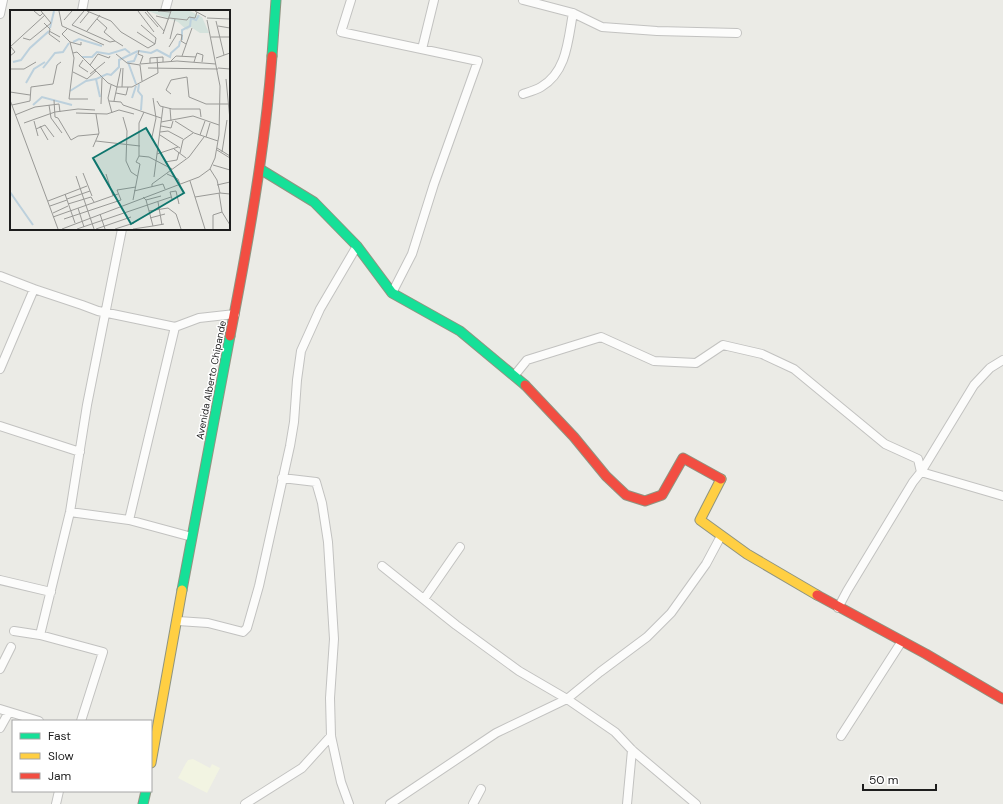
<svg xmlns="http://www.w3.org/2000/svg" width="1003" height="804" viewBox="0 0 1003 804" font-family="'DM Sans',sans-serif">
	<rect width="100%" height="100%" fill="#ebebe6"/>
	<!-- education -->
	<path fill="#f2f4e2" d="M193,759L210,768L212,764L220,768L207,793L178,778L186,763L188,760Z"/>
	<g fill="none" stroke-linecap="round" stroke-linejoin="round">
		<!-- street casing -->
		<g stroke="#c2c2c0" stroke-width="10">
			<path id="street" d="M351,0L341,32L478,61L434,184L412,254L392,293
				M523,0L573,13L602,27L657,31L737,33
				M82,11L84,0
				M165,11L168,0
				M0,14L3,0
				M422,49L434,0
				M523,94C529,92 536,90 541,87C567,72 568,40 573,13
				M0,276L34,289
				M0,369L34,289L82,305L98,311L175,327
				M514,376L527,360L601,337L654,361L696,363L723,345L762,354L794,369L885,444L918,459L921,472L1003,496
				M0,426L80,452
				M282,478L316,482L322,503L328,542L334,639L330,698L331,736L341,782L349,804
				M70,512L129,520L192,537
				M129,520L175,327L199,318L235,314
				M382,566L456,625L519,671L567,699L615,732L632,750L696,804
				M0,580L51,592
				M424,599L460,547
				M838,608L847,591L913,482L921,472L974,385L990,368L1003,360
				M178,621L208,623L243,632L247,628L259,586L290,446L294,422L297,380L301,351L320,309L357,246
				M14,631L40,635L103,652L81,721
				M40,635L70,512L87,405L122,229
				M0,669L11,647
				M0,709L39,721
				M0,728L9,712
				M841,736L902,641
				M56,804L59,791
				M245,804L302,768L331,736
				M390,804L496,733L567,699L600,672L647,637L671,613L706,564L721,536
				M473,804L481,789
				M627,804L632,750"/>
		</g>
		<!-- fast casing -->
		<g stroke="#8f9480" stroke-width="11">
			<path id="fast" d="M272,56L276,0
				M260,169L314,202L357,246L392,293L460,331L525,385
				M182,590L230,336
				M143,804L146,791"/>
		</g>
		<!-- slow casing -->
		<g stroke="#8f9480" stroke-width="11">
			<path id="slow" d="M721,479L700,520L747,554L817,595
				M151,763L182,590"/>
		</g>
		<!-- jam casing -->
		<g stroke="#8f9480" stroke-width="11">
			<path id="jam" d="M230,336C248,243 265,150 272,56
				M525,385L574,437L606,476L626,495L645,501L662,495L683,458L721,479
				M817,595L926,654L1003,699"/>
		</g>
		<!-- street -->
		<use href="#street" stroke="#fcfcfb" stroke-width="8"/>
		<!-- fast -->
		<use href="#fast" stroke="#16e098" stroke-width="9"/>
		<!-- slow -->
		<use href="#slow" stroke="#ffcf43" stroke-width="9"/>
		<!-- jam -->
		<use href="#jam" stroke="#f24e42" stroke-width="9"/>
	</g>
	<g text-anchor="middle" dominant-baseline="central" stroke-width="3" stroke-linejoin="round" paint-order="stroke">
		<!-- street labels -->
		<g font-size="10" fill="#1d1d1d" stroke="#fff">
			<text transform="translate(211 380) rotate(-79)">Avenida Alberto Chipande</text>
		</g>
	</g>
	<!-- overview -->
	<g transform="translate(10 10)">
		<rect width="220" height="220" fill="#ebebe6"/>
		<path d="M138,1H180L192,7L199,23H190L181,17L177,20L168,12Z" fill="#d4e2dc"/>
		<path fill="none" stroke="#bcd0dc" stroke-width="2" d="M40,18L44,1M172,30V20L180,16L181,8L186,10L189,5M63,32L69,29L92,36M129,41L141,43L147,40L160,47L161,43L169,36L170,31M72,47H82L87,42L99,44L115,39L120,43M3,52L11,50L20,38L39,21M33,58L45,43L53,42L59,33M16,73L24,59L35,52M126,74L118,52L124,51L127,44M129,74L128,81L132,86L131,100M60,81L76,71L86,69M90,87L86,69L97,64L101,65L109,57V50L128,41M122,88L126,76M23,95L32,87L62,95M0,182L23,215"/>
		<path fill="none" stroke="#999996" stroke-width="1" d="M24,1L30,6L33,3M49,1L52,16L94,35M74,1L62,15L100,32L105,31L113,36M77,1L101,11L111,22L138,38L145,34L146,28L131,15M128,1L144,22M137,1L154,21M148,1L161,2M185,1L196,7M135,2L148,17M146,6L159,9M159,8L177,10L179,7L185,8L187,2M197,8L220,9M87,9L97,18L94,22L105,31M54,10L62,1M206,11L214,45M34,13L40,19L39,24L50,32M70,13L79,2M208,16L220,18M57,19L52,24L60,32L64,48L59,89H78M39,21L50,27M77,21L90,5M127,22L145,34M153,24L161,1M201,27H220M13,28L20,30L41,13L31,1M160,29L165,9M60,32L71,35V32M0,37L35,5M159,37L167,24L172,25L171,31L176,34M129,40L128,44L133,46L130,54M63,43L67,42L98,73L107,77H122L148,63L147,47M106,44L117,53L130,55M0,46L5,42L1,37M172,46L182,18M206,48L220,43M73,50L69,56L78,62M161,51L166,46L186,47M184,52L187,43L193,45L192,52M140,53V48L153,47V52M130,54L167,51L206,54M80,55L88,44L99,48L100,46M130,55L132,71M138,58L208,59M208,58L220,59M0,59H14L26,52M63,62L77,69L86,61M80,64L95,52M216,69L220,110M101,75L98,88L102,103M112,77L113,58M0,82L20,85M106,83L116,85L118,77M161,84L156,80L161,70L177,67L179,87L196,94H220M0,90L48,219M44,90L45,107L48,108L61,130L68,126L89,124M99,91L111,92L113,95L151,108M104,91L111,58M147,91L150,96L162,99H190L191,107M91,94L92,68M2,95L20,91L21,77L43,74L47,55L51,52M39,95L41,108L52,123M160,98L161,111M66,103L97,104L109,100L124,104M5,105L25,97L49,94L50,102M113,107L117,121L116,151L121,162L127,166M24,111L28,126M165,111L184,123L208,131M151,112L183,106L209,115M14,113L45,102L68,99L85,100M30,116L38,130M151,116L161,118L163,111M26,119L35,115L44,127M150,122L158,121L173,129M150,125L170,138M190,125L195,111M142,127L146,108L143,88M196,127L200,113M86,131L130,136M83,137L89,123L86,104M207,138L220,146M164,139L176,148M207,140L220,148M212,142L217,110M170,143L173,130L183,123M147,144L168,137M129,146L139,147L162,159M155,152L167,150L169,142M203,155L220,160M200,159L207,170L210,183M73,163L82,186M96,164L103,186M157,164L168,169L170,174M66,166L84,219M144,167L153,97M180,171L195,219M207,175L220,172M142,177V174L179,147L194,127M124,181L153,174L155,179M209,183L212,202L220,215M55,184L65,213M133,187L136,190L151,186M185,187L210,183L220,184M57,189L80,181M162,189L160,182L166,181L169,194M123,190L130,154L126,152L129,146V113L134,102M136,190L139,201L158,198L166,204L171,219M38,191L77,176M148,192L152,215M58,194L81,187L84,192M40,196L57,190M68,198L74,217M139,201L143,216L154,214M43,203L58,196M90,204L95,219M43,207L108,184M140,208L155,204M54,209L111,190L107,180L126,177M52,219L189,167L200,159L205,148L209,125L210,76L197,10M67,219L161,187M86,219L121,207M105,219L124,213M123,219L143,216M203,219V205L212,202"/>
		<path fill="#0f766e" fill-opacity="0.15" stroke="#0f766e" stroke-width="2" d="M136,118L174,183L121,214L83,148Z"/>
		<rect width="220" height="220" fill="none" stroke="#1d1d1d" stroke-width="2"/>
	</g>
	<!-- legend -->
	<rect x="12" y="720" width="140" height="72" fill="#ffffff" stroke="#a5a5a5"/>
	<rect x="20" y="733" width="20" height="6" fill="#16e098" stroke="#a5a5a5"/>
	<text x="48" y="740" font-size="12" fill="#1d1d1d">Fast</text>
	<rect x="20" y="753" width="20" height="6" fill="#ffcf43" stroke="#a5a5a5"/>
	<text x="48" y="760" font-size="12" fill="#1d1d1d">Slow</text>
	<rect x="20" y="773" width="20" height="6" fill="#f24e42" stroke="#a5a5a5"/>
	<text x="48" y="780" font-size="12" fill="#1d1d1d">Jam</text>
	<!-- scale -->
	<path d="M863 784v6h73v-6" fill="none" stroke="#1d1d1d" stroke-width="2"/>
	<text x="869" y="784" font-size="12" fill="#1d1d1d" stroke="#ffffff" stroke-width="3" paint-order="stroke">50 m</text>
</svg>
